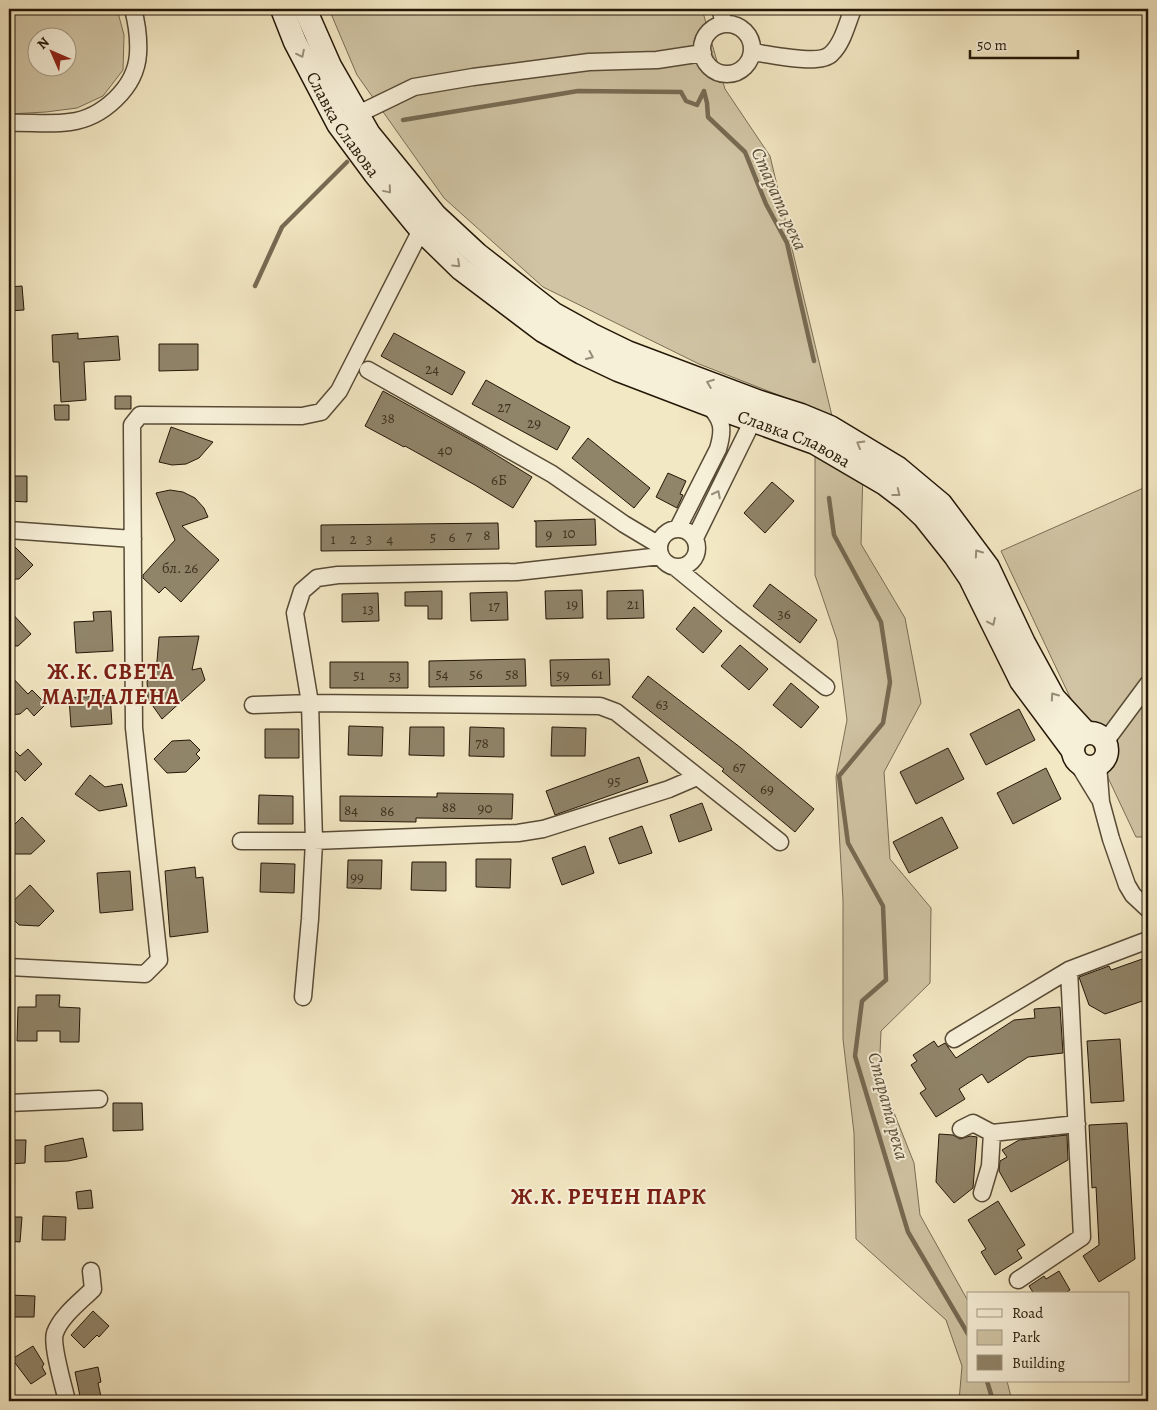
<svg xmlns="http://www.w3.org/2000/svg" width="1157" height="1410" viewBox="0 0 1157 1410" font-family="Alegreya,serif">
	<rect width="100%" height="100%" fill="#f3e8c4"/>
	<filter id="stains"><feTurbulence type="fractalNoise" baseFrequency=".004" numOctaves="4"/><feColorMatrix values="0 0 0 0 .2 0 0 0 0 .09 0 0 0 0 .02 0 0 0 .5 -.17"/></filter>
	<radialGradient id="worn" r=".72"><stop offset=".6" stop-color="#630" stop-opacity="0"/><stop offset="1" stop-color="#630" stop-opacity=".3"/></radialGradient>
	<!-- green -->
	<path fill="#d0c4a4" stroke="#7a6e56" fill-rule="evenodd" d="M9,9H117L124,35L123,70L103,96L77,108L46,112L9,114ZM38,38H68V68H38Z
		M329,9H702L725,89L770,156L832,416L699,364L543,287L444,198L357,75Z
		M815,443L863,470L861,544L905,618L921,703L884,772L890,859L931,908L930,983L881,1031L879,1075L914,1163L920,1215L968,1301V1381H1007L1012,1401H959L962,1366L946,1320L856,1239L854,1133L843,1039V900L836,777L847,720L837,640L815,575Z
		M1148,486V837H1136L1001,551Z"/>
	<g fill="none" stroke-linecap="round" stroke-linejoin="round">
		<!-- stream -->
		<path stroke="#766a52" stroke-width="4.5" d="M704,91L707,103L708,117L745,152L766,204L787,243L814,361
			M403,120L578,91L681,92L686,101L697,105L704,91
			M255,286L282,227L347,162
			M829,498L834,535L881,622L890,682L883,723L839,776L848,843L883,906L886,980L862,1001L855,1056L908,1232L968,1334
			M987,1381L993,1401"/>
	</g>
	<!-- building -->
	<path fill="#908469" stroke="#241707" d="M22,286L24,310L9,311V287Z
		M78,333V339L118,336L120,360L84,362L86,400L61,402L59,362H53L52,335Z
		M394,333L465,372L452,395L381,356Z
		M159,344H198V370L159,371Z
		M486,380L570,427L557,450L472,404Z
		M383,391L480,445L532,477L513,508L475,485L405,446L404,447L365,426Z
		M115,396H131V409H115Z
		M54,405H69V420H55Z
		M171,427L213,442L199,458L186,464L172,465L159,462Z
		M588,438L650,488L634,508L572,458Z
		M668,473L686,481L680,494L683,495L677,508L656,497Z
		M9,476H27V502L9,501Z
		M772,482L794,501L765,533L744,513Z
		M170,490L183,492L195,498L204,508L208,517L182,526L219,560L181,602L165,587L159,593L143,578V575L175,540L156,493Z
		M595,519L596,545L536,547V522L534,521Z
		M498,523L499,549L321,551V525Z
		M9,541L33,565L19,579H9Z
		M770,584L817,620L800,643L753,606Z
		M582,590L583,618L546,619L545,591Z
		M643,590L644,618L607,619V591Z
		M442,591V619H428V606H405V592Z
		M507,592L508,620L471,621L470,593Z
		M378,593L379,621L342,622V594Z
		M694,607L722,631L703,653L676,629Z
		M9,610L31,634L18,646H9Z
		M111,611L113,651L76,653L74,622L94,621L93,612Z
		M199,636L192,670L201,668L205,680L162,719L148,699L147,681L156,673L159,637Z
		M740,645L768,669L749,690L721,666Z
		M525,659L526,686L429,687V661Z
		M609,659L610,685L551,686L550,660Z
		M330,662H408V688H330Z
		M9,674L28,694L32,690L46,704L34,716L27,708L20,714L9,715Z
		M648,676L741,748L814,809L795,832L722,771L724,769L632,697Z
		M791,683L819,707L801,728L773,705Z
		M110,695L112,724L71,727L69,698Z
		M1019,709L1035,740L986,765L970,734Z
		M349,726L383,727L382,756L348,755Z
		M410,727H444V756L409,755Z
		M470,727L504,728V757L469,756Z
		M552,727L586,728L585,756H551Z
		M265,729H299V758H265Z
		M190,740L200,750L196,754L200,758L186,772L167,773L154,759L172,741Z
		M9,745L20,756L28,749L42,764L25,781L16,771L9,777Z
		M948,748L964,779L916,804L900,772Z
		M639,757L648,782L555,815L546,791Z
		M1046,768L1061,799L1013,824L997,793Z
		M90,775L105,787L122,784L127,806L99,811L75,794Z
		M437,793L513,794L512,819L416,818V822L340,821V796L437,797Z
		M259,795L293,796V824H258Z
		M702,803L712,830L679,842L670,815Z
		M22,817L45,841L31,854H13L9,849V830Z
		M942,817L958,848L909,873L893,842Z
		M642,826L652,853L619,864L609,838Z
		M585,846L594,873L562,885L552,858Z
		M476,859H511L510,888L476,887Z
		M348,860H382L381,889L347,888Z
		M412,862H446V891L411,890Z
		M261,863L295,864L294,893L260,892Z
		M195,867L196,878L203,877L208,932L170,937L165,871Z
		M130,871L133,910L100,913L97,873Z
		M30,885L54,911L39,926L19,925L9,915V905Z
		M1148,957V999L1105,1014L1089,1005L1079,977L1109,966L1111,970Z
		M36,995H60L59,1007L80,1008L79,1042H60V1031H37V1041H17L18,1007H36Z
		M1060,1007L1063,1053L1028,1057L988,1083L982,1074L959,1089L965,1099L936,1117L920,1093L926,1089L911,1065L917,1061L913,1055L934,1041L938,1047L945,1043L956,1058L1014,1020L1035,1018L1034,1009Z
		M1120,1039L1124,1101L1091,1103L1087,1041Z
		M113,1103H142L143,1130L113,1131Z
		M1127,1123L1135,1259L1099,1282L1083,1256L1099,1245L1096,1187L1092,1188L1089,1125Z
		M939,1134L953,1135L960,1139L970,1136L977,1137L973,1188L954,1203L936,1182Z
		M1067,1135L1068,1160L1011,1192L999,1171L1000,1161L1007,1157L1002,1150L1019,1140Z
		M83,1138L87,1157L68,1161L45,1162V1146Z
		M9,1140H26L25,1163L9,1164Z
		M91,1190L93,1208L78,1209L76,1192Z
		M998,1201L1025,1245L1017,1250L1022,1258L995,1275L981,1252L986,1249L968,1220Z
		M43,1216L66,1217L65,1240H42Z
		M9,1217H22L20,1242L9,1241Z
		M1059,1271L1070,1290L1064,1294H1034L1029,1286L1044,1276L1046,1279Z
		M9,1295L35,1296L34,1317H9Z
		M93,1311L109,1326L99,1337L97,1335L84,1348L71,1335Z
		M33,1346L44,1364L42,1367L46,1374L31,1384L12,1359Z
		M98,1367L101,1382L98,1383L102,1401H81L75,1372Z"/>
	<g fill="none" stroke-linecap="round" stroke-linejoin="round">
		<!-- street casing -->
		<g stroke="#584b36" stroke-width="19">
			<path id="street" d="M721,9L723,24
				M702 49a25 25 0 1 1 50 0a25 25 0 1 1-50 0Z
				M752,52C769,54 819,66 831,54C843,43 847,23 853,9
				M350,118L414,87L473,77L589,62L657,60L703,53
				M9,123C28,122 51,125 70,122C102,118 136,88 138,54C139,38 137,24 133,9
				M368,370L552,474L624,524L659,545
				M678,528L718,449C724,429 723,419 707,404
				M659 548a19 19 0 1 1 38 0a19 19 0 1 1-38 0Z
				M9,530L133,539
				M695,538L757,412
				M675,567L731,613L826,687
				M253,705L310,703L600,706L616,712L780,842
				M1105,742L1148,684
				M1077,762L1099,798
				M1098,765L1101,802L1111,839L1127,885L1133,895L1148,909
				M241,841H314L518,833L543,829L669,789L697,777
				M9,967L145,974L159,960L134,728L132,425L140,415L302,416L321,412L339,391L421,230L428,222
				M303,997L310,919L314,841L310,703L295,613L302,591L317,578L338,575L517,572L661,556
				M954,1039L1069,970L1148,940
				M9,1103L99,1099
				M961,1129L973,1123L992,1133
				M982,1193L990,1166L992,1133L1077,1124
				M1018,1280L1082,1237L1069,970
				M67,1401C64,1388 51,1344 55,1333C61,1316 81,1301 93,1289L91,1271"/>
		</g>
		<!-- secondary casing -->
		<g stroke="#241707" stroke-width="25">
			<g id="secondary">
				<path id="s1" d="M282,9L295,42L338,124L375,174L421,230L461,269L543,331L582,353L618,370L707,404L815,443L885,484L906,500L924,517L955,556L970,578L1021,681L1073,751"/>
				<path d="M305,9L330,66L369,134L435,215L477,254L554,314L592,335L627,352L760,402L801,415L830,427L898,468L941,504L988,567L1024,643L1054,698L1086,733"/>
				<circle cx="1090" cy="750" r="17"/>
			</g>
		</g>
		<!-- street -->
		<use href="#street" stroke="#f7f0d9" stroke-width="16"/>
		<!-- secondary -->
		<use href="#secondary" stroke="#f7f0d9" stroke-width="22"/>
	</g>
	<!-- one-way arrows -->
	<defs><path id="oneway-chevron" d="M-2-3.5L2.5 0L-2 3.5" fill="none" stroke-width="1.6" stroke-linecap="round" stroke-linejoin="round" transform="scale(1.25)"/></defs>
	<g stroke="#988e7a">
		<use href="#oneway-chevron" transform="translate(301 54) rotate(64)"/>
		<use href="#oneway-chevron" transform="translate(388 190) rotate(50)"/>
		<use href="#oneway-chevron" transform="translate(457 264) rotate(43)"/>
		<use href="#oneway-chevron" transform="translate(590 356) rotate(25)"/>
		<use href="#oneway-chevron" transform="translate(710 383) rotate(-159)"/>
		<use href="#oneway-chevron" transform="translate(860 444) rotate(-150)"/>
		<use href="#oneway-chevron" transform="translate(897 493) rotate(38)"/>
		<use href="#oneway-chevron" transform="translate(717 494) rotate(-63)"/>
		<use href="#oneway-chevron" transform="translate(978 553) rotate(-125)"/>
		<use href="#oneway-chevron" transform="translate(992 622) rotate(65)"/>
		<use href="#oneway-chevron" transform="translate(1054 696) rotate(-125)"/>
	</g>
	<g text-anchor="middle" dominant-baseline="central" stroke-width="4" stroke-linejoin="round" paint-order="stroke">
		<!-- number labels -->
		<g font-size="15" fill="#3f3220">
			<text x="432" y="369">24</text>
			<text x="504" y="407">27</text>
			<text x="388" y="418">38</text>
			<text x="534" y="423">29</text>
			<text x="445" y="450">40</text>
			<text x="499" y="480">6Б</text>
			<text x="569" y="533">10</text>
			<text x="549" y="534">9</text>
			<text x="487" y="535">8</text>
			<text x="469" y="536">7</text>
			<text x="433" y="537">5</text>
			<text x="452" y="537">6</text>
			<text x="333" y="539">1</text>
			<text x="353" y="539">2</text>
			<text x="369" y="539">3</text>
			<text x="390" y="539">4</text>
			<text x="180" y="568">бл. 26</text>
			<text x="572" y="604">19</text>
			<text x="633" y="604">21</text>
			<text x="494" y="606">17</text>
			<text x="368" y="609">13</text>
			<text x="784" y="614">36</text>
			<text x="442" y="674">54</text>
			<text x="476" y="674">56</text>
			<text x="512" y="674">58</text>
			<text x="597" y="674">61</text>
			<text x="359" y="675">51</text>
			<text x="563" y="675">59</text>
			<text x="395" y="676">53</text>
			<text x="662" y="704">63</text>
			<text x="482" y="743">78</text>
			<text x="739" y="767">67</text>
			<text x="614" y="781">95</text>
			<text x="767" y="789">69</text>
			<text x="449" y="807">88</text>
			<text x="485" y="808">90</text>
			<text x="351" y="810">84</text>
			<text x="387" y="811">86</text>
			<text x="357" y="877">99</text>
		</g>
		<!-- street labels -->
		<g font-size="18" fill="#241707" stroke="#f7f0d9">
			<text stroke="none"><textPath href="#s1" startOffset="131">Славка Славова</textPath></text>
			<text stroke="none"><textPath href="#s1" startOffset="695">Славка Славова</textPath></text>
		</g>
		<!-- water labels -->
		<g font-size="19" font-style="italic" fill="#5b4e39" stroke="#f7f0d9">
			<text transform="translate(779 199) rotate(66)">Старата река</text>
			<text transform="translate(888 1106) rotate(75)">Старата река</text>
		</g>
		<!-- district labels -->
		<g font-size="22" font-weight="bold" letter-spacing="1" fill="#7a1f14" stroke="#f7f0d9">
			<text x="111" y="672">Ж.К. СВЕТА<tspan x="111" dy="25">МАГДАЛЕНА</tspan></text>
			<text x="609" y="1197">Ж.К. РЕЧЕН ПАРК</text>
		</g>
	</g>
	<!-- margin -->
	<rect width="1157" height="1410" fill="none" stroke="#f3e8c4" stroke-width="30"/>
	<rect x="10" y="10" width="1137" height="1390" fill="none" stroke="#241707" stroke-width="2.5"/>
	<rect x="15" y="15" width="1127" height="1380" fill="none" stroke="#241707"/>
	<!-- legend -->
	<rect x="967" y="1292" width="162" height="90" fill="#f7f0d9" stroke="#a39985"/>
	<rect x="977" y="1309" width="25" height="8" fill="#f7f0d9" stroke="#a39985"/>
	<text x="1012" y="1318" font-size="15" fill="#241707">Road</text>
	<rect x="977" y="1330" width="25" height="15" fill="#d0c4a4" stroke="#a39985"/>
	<text x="1012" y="1342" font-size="15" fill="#241707">Park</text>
	<rect x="977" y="1355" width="25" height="15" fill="#908469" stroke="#a39985"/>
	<text x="1012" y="1368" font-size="15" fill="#241707">Building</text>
	<!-- north arrow -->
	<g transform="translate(52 52) rotate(315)"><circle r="24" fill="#f7f0d9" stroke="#a39985"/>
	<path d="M0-4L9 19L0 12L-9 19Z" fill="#8f2418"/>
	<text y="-8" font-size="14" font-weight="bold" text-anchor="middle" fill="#241707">N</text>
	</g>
	<!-- scale -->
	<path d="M970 50v8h108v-8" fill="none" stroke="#241707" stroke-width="2.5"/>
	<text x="977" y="50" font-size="15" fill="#241707" stroke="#f7f0d9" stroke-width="4" paint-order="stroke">50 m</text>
	<rect width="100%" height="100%" filter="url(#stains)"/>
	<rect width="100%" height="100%" fill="url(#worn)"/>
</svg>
